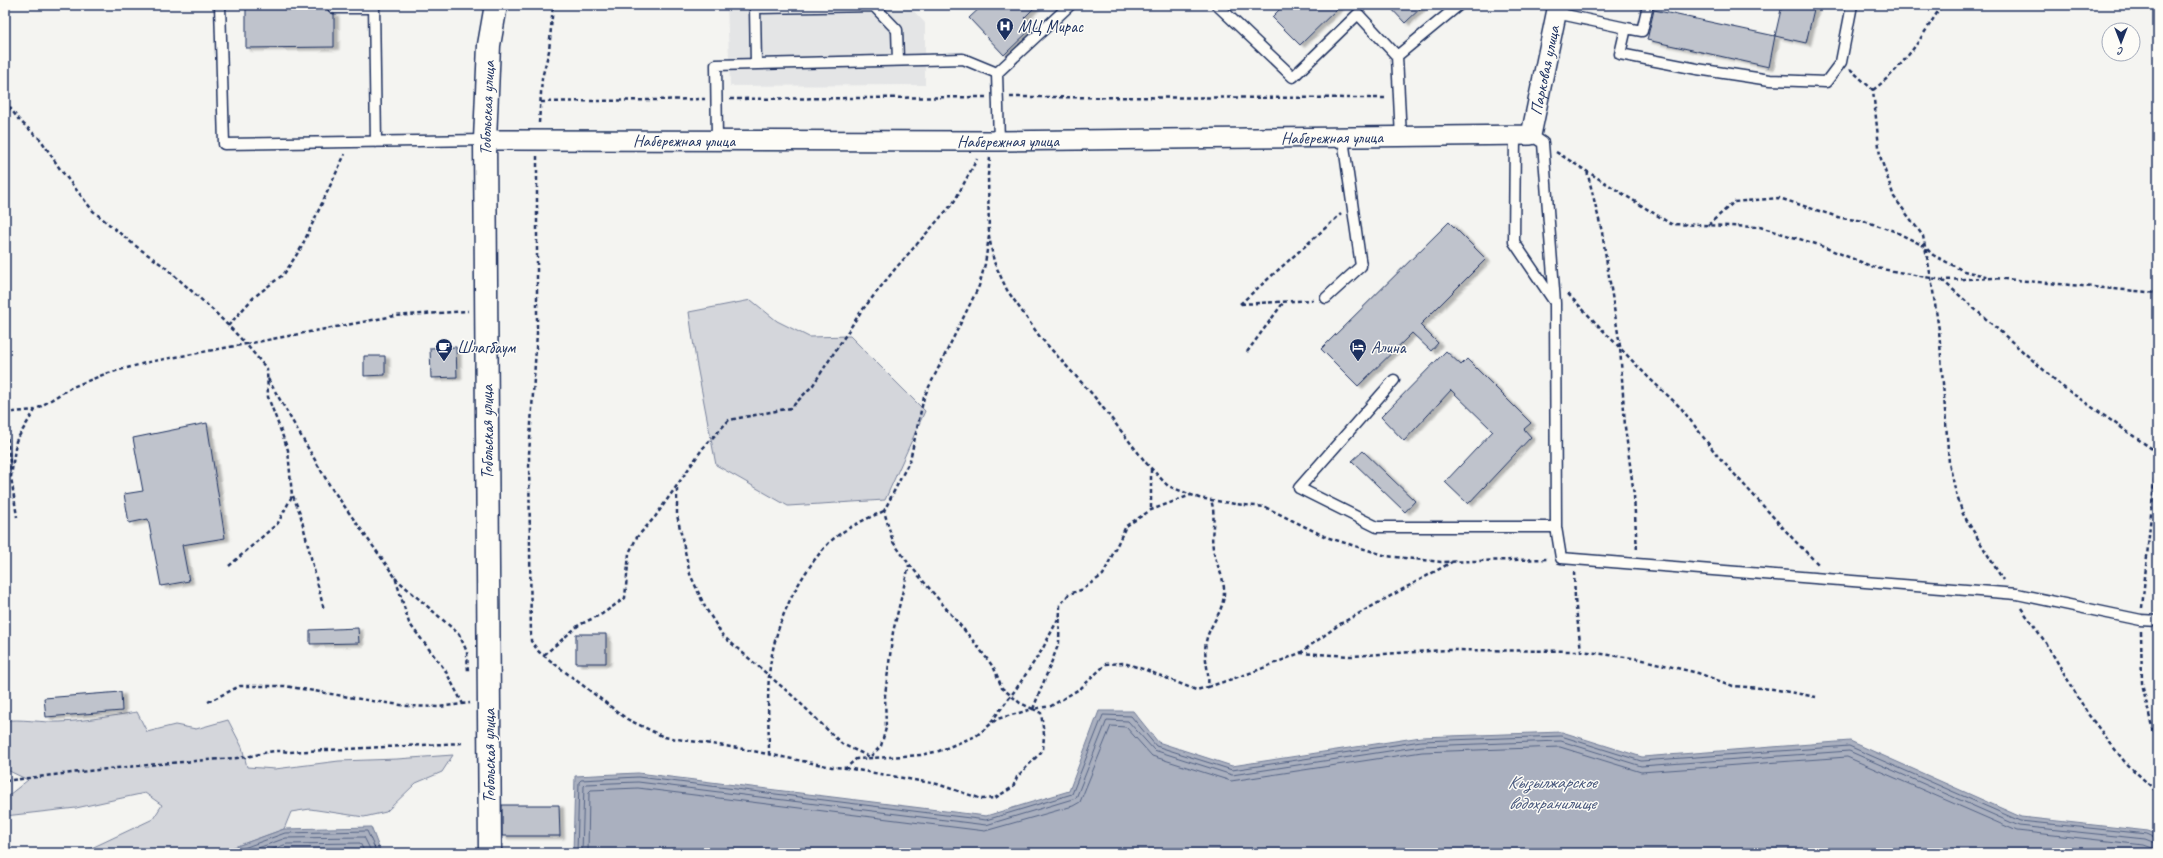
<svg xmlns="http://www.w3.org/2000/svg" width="2163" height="858" viewBox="0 0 2163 858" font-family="Caveat,sans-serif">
	<defs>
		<filter id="shadow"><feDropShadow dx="4.5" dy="2.5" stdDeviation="1" flood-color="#0004"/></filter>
	</defs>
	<rect width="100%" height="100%" fill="#f4f4f1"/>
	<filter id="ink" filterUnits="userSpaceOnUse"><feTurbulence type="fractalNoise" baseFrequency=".025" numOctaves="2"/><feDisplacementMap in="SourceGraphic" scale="8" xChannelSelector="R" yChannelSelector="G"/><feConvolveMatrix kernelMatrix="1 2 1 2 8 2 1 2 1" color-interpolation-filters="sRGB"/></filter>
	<g filter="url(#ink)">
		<!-- built -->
		<path fill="#e4e5e6" d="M727,5H908L925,23V85L730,86Z"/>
		<!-- green -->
		<path fill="#d4d6db" stroke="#78829c" d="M751,300L777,321L809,337L850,336L925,411L885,500L788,506L716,465L696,361L689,312Z
			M137,712L147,732L175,725L196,729L228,720L242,747L247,767L275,769L339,761L397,759L453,755L442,772L416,783L386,812L364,817L310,809L291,812L284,829L218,853H81L153,819L162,805L145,793L76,808L5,816V798L28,780L5,769V721C17,718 45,723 60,722C86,721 111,716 137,712Z"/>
		<!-- water -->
		<path fill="#aab0bf" stroke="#717c98" d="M1099,711H1133L1158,742L1232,766L1421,737L1562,732L1642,757L1850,741L2021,817L2148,831L2158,835V853H573L575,776L638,773L986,816L1069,791Z
			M371,827L381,853H218L284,829Z"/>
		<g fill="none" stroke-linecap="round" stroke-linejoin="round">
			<!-- shore -->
			<path stroke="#546385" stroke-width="1" d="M230,853L285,833L367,831L377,853
				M244,853L286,838L364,837L372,853
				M262,853L287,844L360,843L365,853
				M577,853L579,782L581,780L638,777L986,820L1072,794L1103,715L1131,716L1156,746L1232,770L1421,741L1561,736L1641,761L1849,746L2020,821L2147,834L2158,839
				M582,853L584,786L586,784L638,782L986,825L1076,798L1107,720L1128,721L1154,750L1232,775L1422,746L1561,741L1641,766L1849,751L2019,826L2145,839L2158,844
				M588,853L589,792L591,790L638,788L985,831L1073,806L1080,802L1111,726L1126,727L1152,756L1231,781L1422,752L1560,747L1641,772L1847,757L2017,831L2144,845L2158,850"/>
		</g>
		<!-- building -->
		<path fill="#bfc3cc" stroke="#1b2f5e" filter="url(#shadow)" d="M246,5H328V11L334,14V47L246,48Z
			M983,5H1037L1024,18L1033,27L1004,55L969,18Z
			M1284,5H1341L1300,45L1272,17Z
			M1388,5H1424L1405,23Z
			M1782,5H1815L1806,43L1775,36Z
			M1654,10L1775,36L1769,67L1647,40Z
			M1449,222L1486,259L1420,325L1438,343L1431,351L1412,333L1358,386L1321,349Z
			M456,347L457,377L431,378L430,348Z
			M1446,351L1461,365L1467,359L1531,423L1524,429L1531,437L1468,504L1445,482L1493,431L1451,390L1404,441L1381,417Z
			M364,356H385V375L364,376Z
			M207,423L225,538L182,545L189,581L161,586L148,519L129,523L124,494L143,491L133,438Z
			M1363,451L1415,501L1405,512L1352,461Z
			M358,628L359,643L310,644V630Z
			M576,634H606V663H576Z
			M121,692L122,711L46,717L44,698Z
			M502,805H559L560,836H502Z"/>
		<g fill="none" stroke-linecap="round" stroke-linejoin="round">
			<!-- lane casing -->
			<g stroke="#1b2f5e" stroke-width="13">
				<path id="lane" d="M220,5L224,144L485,140
					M374,5L376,142
					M873,5L897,30L898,60
					M1217,5L1293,77L1358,14L1397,56
					M334,8H374
					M755,8L875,6
					M1556,13L1626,28L1620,54L1697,69L1770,80L1826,82L1841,62L1852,5
					M1626,28L1642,31L1648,5
					M756,64L755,8L759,5
					M1515,136L1514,242L1554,301
					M1401,138L1397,56L1459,5
					M717,140L716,65L963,59L997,73
					M999,141L997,73L1070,5
					M1326,298L1361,266L1343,139
					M1394,380L1299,488L1377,527H1556L1555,303L1543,143L1531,135
					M1556,527L1561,558L2017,594L2141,620L2158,621"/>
			</g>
			<!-- street casing -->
			<g stroke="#1b2f5e" stroke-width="22">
				<g id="street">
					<path id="s1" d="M485,140L999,141L1531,135L1558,5"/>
				</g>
			</g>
			<!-- secondary casing -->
			<g stroke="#1b2f5e" stroke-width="25">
				<g id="secondary">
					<path id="s2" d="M490,853L485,140L489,45L496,5"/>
				</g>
			</g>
			<!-- path -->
			<path stroke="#1b2f5e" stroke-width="2.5" stroke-dasharray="4 3" stroke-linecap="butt" d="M1850,69L1873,90L1880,156L1894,197L1923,236L1931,278L1939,330L1949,463L1956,493L1963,514L2003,580
				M1873,90C1905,66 1921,38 1942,5
				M1010,97L1387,98
				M730,99L987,97
				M5,101L19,120L41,140L60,169L93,211L133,244L165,267L215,312L246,344L149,362L105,374L70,388L35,410L16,441L11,477L17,517
				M541,102L705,99
				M539,123L542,78L549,51L553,5
				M1556,152L1671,224L1760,227L1816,244L1876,268L1942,280L1994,278L2158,293
				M537,156V333L529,454L531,641L539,652L627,719L664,737L738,748L832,767L846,768L856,759L921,755L939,751L976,736L997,719L1033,709L1041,713L1044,734L1043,750L1017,777L1013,787L995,798L982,799L937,784L846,768
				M990,158L988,175L989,236L994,262L1007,290L1040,337L1093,395L1147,464L1168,486L1199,498L1235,504L1265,507L1326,537L1387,556L1441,562L1548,559
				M1587,171L1602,232L1620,346L1625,427L1634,495L1637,552
				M1708,225L1734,202L1779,198L1841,218L1864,221L1894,231L1924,246L1933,255L1964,271L1990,277
				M989,236L985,264L979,286L924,397L910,460L884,511L893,542L909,564L975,643L994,668L1002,688L1020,703L1033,709L1051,706L1081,688L1106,664L1124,663L1146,670L1196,690L1208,687C1210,672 1203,657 1206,642C1208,629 1218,618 1222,605C1229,580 1216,569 1213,548C1210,531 1217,519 1211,500
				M1942,280L2063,387L2158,453
				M1568,294L1648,377L1681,408L1717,455L1795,541L1818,564
				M1240,304L1341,214
				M1241,304L1313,300
				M228,326L254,297L284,274L301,248L345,154
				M1247,352L1283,303
				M5,361V413L11,472
				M268,379L330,486L395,577L409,623L445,670L463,704
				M5,413L34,410
				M1151,469V510
				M677,489V515L690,574L705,607L723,636L795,698L842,744L870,757L881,746L886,728L885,695L893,632L909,565
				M293,496L300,513L324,610
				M229,566L278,523L292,496L288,450L268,397L267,369L246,344L394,316L468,311
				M1574,572L1575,599L1581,651
				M395,578L459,634L467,652L468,672
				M2021,608L2046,643L2088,714L2124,761L2158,793
				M2142,608L2158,442
				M2141,631L2142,683L2151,723L2158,742
				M1300,653L1351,656L1446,650L1581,651L1639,659L1698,673L1733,686L1773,689L1816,697
				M544,655L579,625L602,614L625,598L629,553L637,537L655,517L703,448L729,420L791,408L813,385L860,313L895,269L954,202L977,159
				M1208,687L1253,672L1300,653L1340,624L1452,562
				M208,702L240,686H285L372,701L408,706L438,707L470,703
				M1033,709L1059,643L1060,605L1069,594L1081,590L1103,575L1126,526L1151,510L1191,495
				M991,722L1016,689L1042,650L1060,615
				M769,755C769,729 767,702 769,676C773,628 794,583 825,547C840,530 864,520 884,511
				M5,781C83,771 159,763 237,758C255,757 271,748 288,752L463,743"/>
			<!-- lane -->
			<use href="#lane" stroke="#fdfcf7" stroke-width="10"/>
			<!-- street -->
			<use href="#street" stroke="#fdfcf7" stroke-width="19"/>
			<!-- secondary -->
			<use href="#secondary" stroke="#fdfcf7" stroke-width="22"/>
		</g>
	</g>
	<!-- icons -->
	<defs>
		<g id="hospital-pin" transform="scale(0.9)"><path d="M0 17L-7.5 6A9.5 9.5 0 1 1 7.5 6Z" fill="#1b2f5e" stroke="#fdfcf7"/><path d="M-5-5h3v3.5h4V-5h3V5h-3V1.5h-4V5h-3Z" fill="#fff"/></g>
		<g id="cafe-pin" transform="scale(0.9)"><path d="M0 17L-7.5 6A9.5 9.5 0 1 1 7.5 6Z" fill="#1b2f5e" stroke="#fdfcf7"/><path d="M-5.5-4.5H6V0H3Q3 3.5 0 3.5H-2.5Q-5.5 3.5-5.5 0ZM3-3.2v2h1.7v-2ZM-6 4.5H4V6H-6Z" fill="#fff"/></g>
		<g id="hotel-pin" transform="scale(0.9)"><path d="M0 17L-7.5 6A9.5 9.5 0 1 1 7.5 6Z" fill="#1b2f5e" stroke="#fdfcf7"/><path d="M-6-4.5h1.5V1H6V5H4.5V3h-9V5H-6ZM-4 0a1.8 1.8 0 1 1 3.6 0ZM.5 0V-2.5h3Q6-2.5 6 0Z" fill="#fff"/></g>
	</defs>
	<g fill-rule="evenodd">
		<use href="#hospital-pin" x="1005" y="26"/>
		<use href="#cafe-pin" x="444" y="347"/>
		<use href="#hotel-pin" x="1358" y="347"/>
	</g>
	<g text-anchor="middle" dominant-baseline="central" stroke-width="3" stroke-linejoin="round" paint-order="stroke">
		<!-- poi labels -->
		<g font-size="17" fill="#1b2f5e" stroke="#fdfcf7" text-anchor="start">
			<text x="1018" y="26">МЦ Мирас</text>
			<text x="457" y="347">Шлагбаум</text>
			<text x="1371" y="347">Алина</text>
		</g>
		<!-- street labels -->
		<g font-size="17" fill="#1b2f5e" stroke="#fdfcf7">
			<text stroke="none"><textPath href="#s1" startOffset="1112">Парковая улица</textPath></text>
			<text stroke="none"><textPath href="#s2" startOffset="745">Тобольская улица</textPath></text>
			<text stroke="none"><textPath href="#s1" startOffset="847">Набережная улица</textPath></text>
			<text stroke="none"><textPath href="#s1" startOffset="199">Набережная улица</textPath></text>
			<text stroke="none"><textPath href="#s1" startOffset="523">Набережная улица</textPath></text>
			<text transform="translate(487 432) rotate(-90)">Тобольская улица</text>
			<text transform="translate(489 756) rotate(-90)">Тобольская улица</text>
		</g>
		<!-- water labels -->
		<g font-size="18" font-style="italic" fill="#46567b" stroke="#fdfcf7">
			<text x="1552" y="782">Кызылжарское<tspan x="1552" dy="21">водохранилище</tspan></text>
		</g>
	</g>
	<!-- margin -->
	<rect width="2163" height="858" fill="none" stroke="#fdfcf7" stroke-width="20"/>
	<rect x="10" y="10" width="2143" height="838" fill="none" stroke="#1b2f5e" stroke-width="1.5" filter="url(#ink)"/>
	<!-- north arrow -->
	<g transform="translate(2121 42) rotate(180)"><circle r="19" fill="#fdfcf7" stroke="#a3aaba"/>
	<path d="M0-3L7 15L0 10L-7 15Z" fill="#1b2f5e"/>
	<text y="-6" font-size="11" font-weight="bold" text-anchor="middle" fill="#1b2f5e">С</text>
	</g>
</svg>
